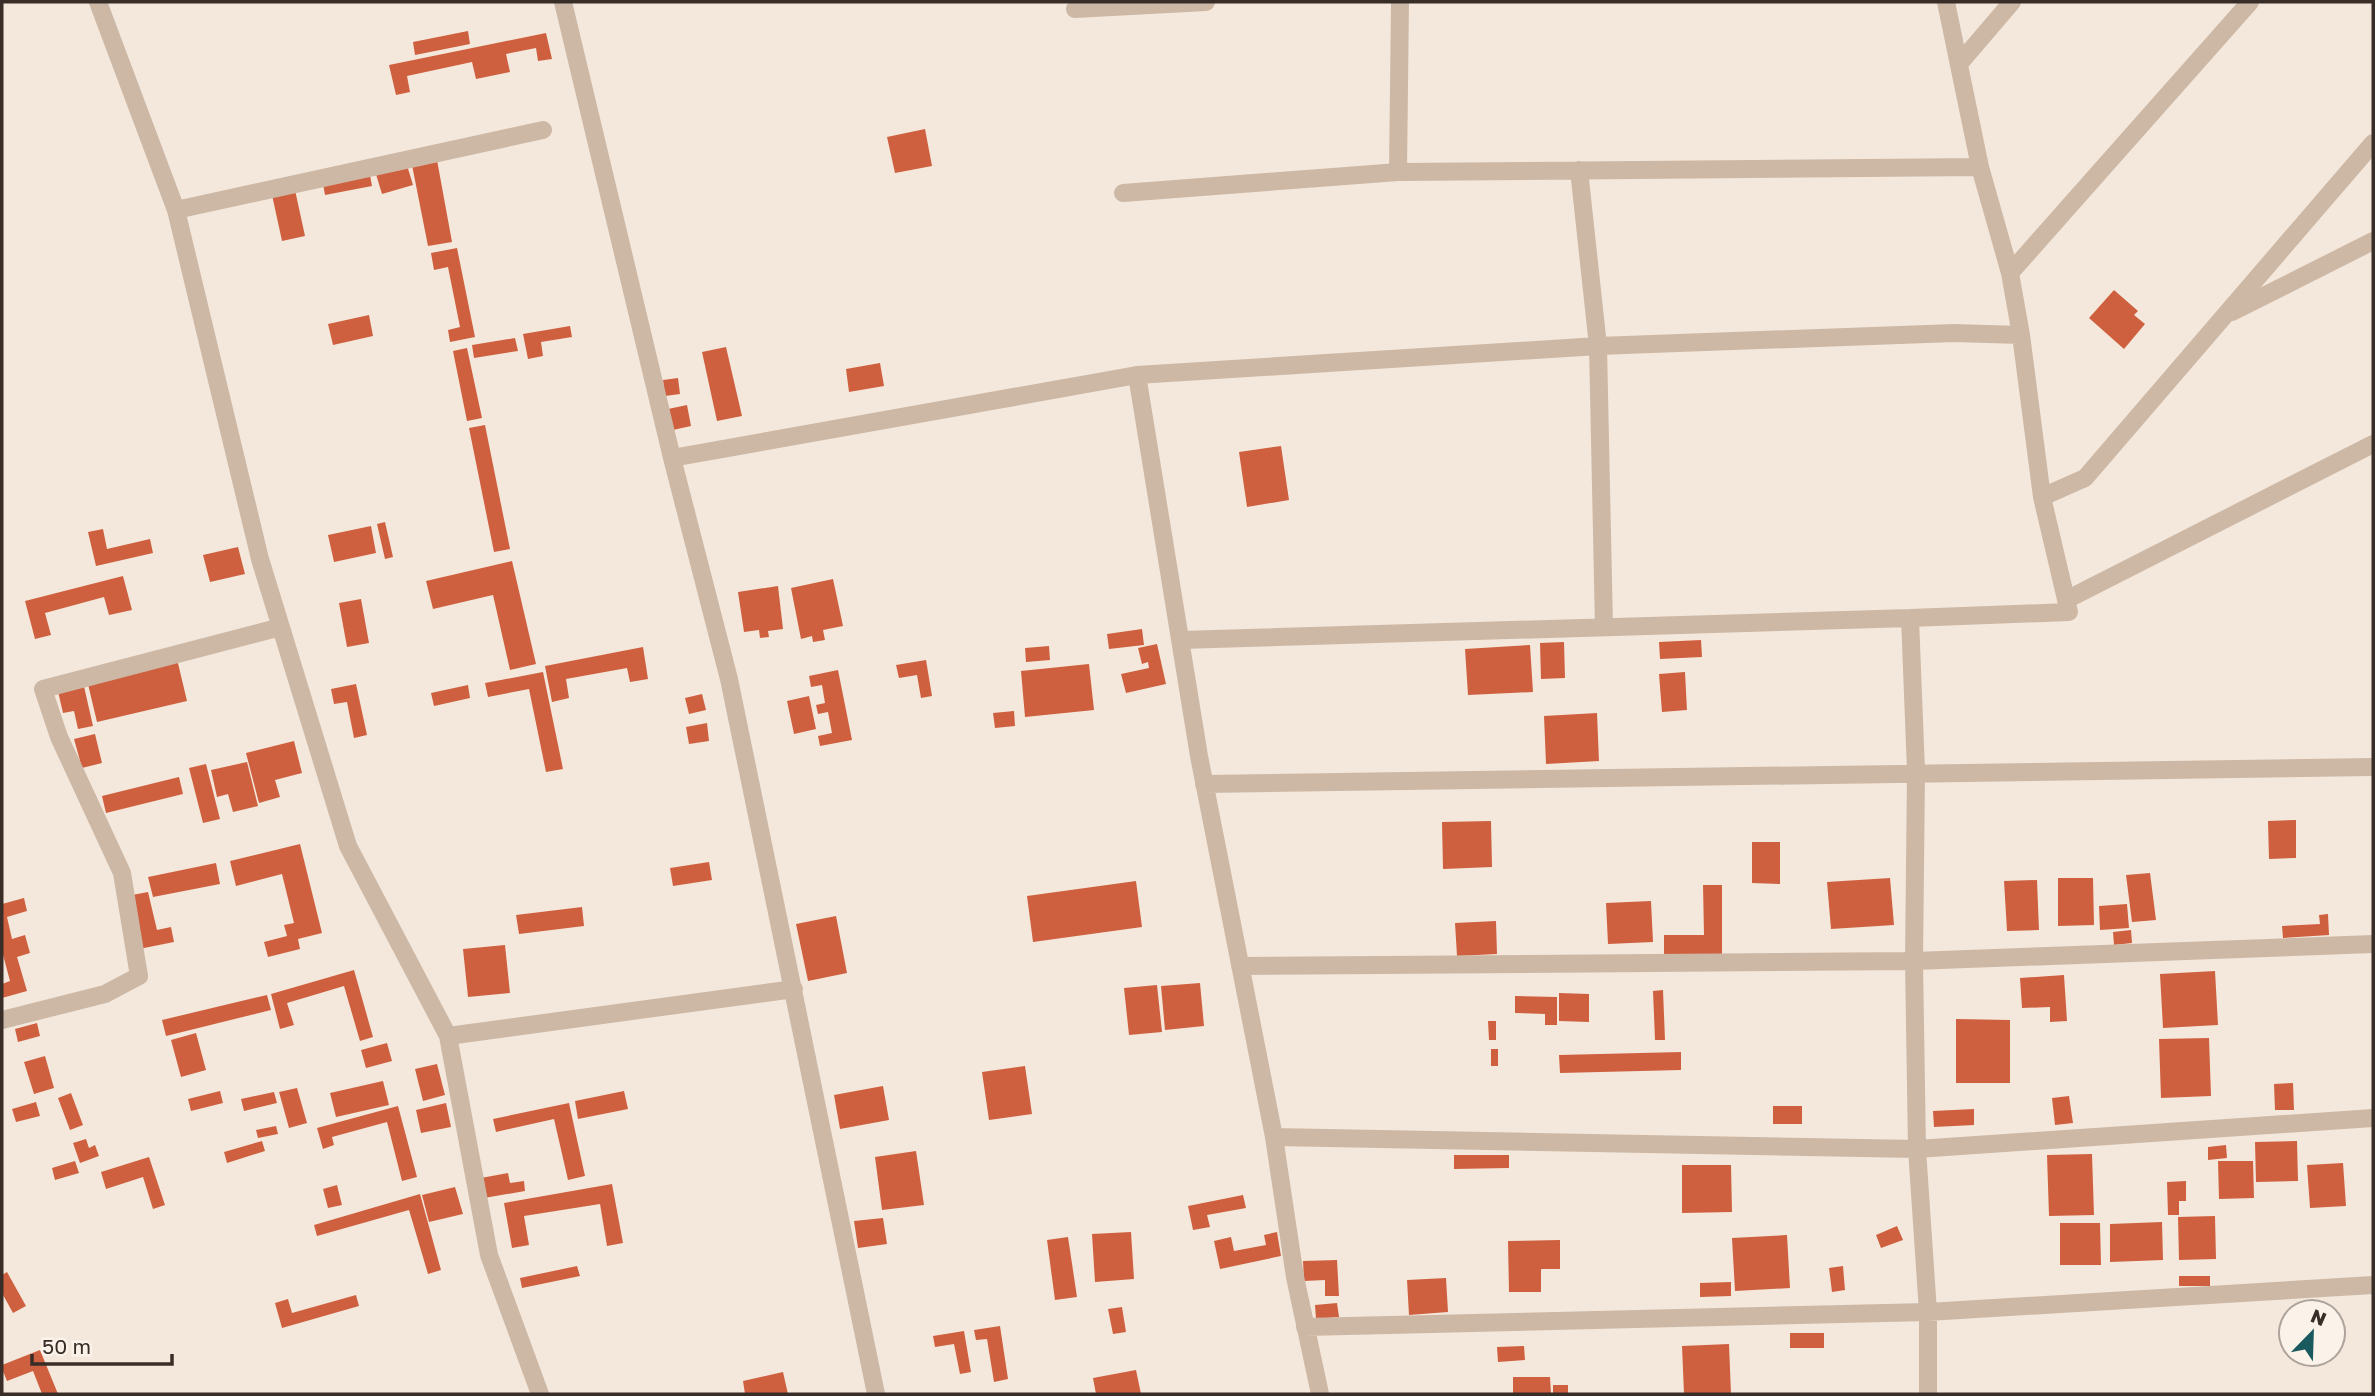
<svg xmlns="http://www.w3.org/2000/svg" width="2375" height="1396" viewBox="0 0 2375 1396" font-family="'Golos Text',sans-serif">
	<rect width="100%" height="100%" fill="#f4e8dc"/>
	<!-- building -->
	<path fill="#cf603f" d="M468,31L470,44L415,55L413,42Z
		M546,33L552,59L538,61L536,48L506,54L510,72L476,79L472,62L407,76L410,92L396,95L389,65Z
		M925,129L932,166L895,173L887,137Z
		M437,160L452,242L428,246L412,165Z
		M406,162L413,185L382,194L375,171Z
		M370,175L372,186L325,195L323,184Z
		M295,190L305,236L282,241L272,195Z
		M457,248L475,337L450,342L448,330L460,327L448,267L434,270L431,253Z
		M2114,290L2138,311L2134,315L2145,324L2124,349L2089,318Z
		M369,315L373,336L333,345L328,324Z
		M570,326L572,337L541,342L543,356L528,359L523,334Z
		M515,338L518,351L474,358L472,345Z
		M726,347L742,416L717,421L702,352Z
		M467,348L482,418L467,421L453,351Z
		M880,363L884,386L849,392L846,369Z
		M678,378L680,394L665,396L663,380Z
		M687,405L691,426L673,430L668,409Z
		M485,425L510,549L494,552L469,428Z
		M1281,446L1289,500L1247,507L1239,452Z
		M385,522L393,557L385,559L377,524Z
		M371,526L376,553L334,562L328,535Z
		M103,529L107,549L150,539L153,553L96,566L88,532Z
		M238,547L245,574L210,582L203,555Z
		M512,561L536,664L510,670L493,595L433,609L426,581Z
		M123,576L132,610L109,615L104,597L45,613L51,635L35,639L25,601Z
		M833,579L843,626L823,630L825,640L813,642L812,636L801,639L791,588Z
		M778,586L783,629L768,631L769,637L760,638L759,630L744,632L738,592Z
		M361,599L369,643L347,647L339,603Z
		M1142,629L1144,645L1109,649L1107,634Z
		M1701,640L1702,657L1660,659L1659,642Z
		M1564,642L1565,678L1541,679L1540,643Z
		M1157,644L1166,684L1126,693L1121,674L1149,668L1148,662L1142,664L1138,648Z
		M1530,645L1533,692L1468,695L1465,649Z
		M1049,646L1050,660L1026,662L1025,648Z
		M643,647L648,679L630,682L627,668L566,679L569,698L552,702L545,666Z
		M177,659L187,701L97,722L87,680Z
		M926,660L932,696L921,698L917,675L899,678L896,665Z
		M1089,664L1094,710L1025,717L1021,671Z
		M838,670L852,740L820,746L818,736L832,733L828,712L818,714L816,705L825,703L822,685L811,687L809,676Z
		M543,672L563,769L546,772L529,689L488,697L485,683Z
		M1685,672L1687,710L1662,712L1659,674Z
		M83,682L93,726L78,729L74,711L63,713L57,687Z
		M356,684L367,735L354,738L347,702L334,704L331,689Z
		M468,685L470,698L434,706L431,693Z
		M702,694L706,710L689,714L685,698Z
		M809,696L816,729L794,734L787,701Z
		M1014,711L1015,726L995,728L993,713Z
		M1597,713L1599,761L1546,764L1544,716Z
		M707,723L709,741L689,744L686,727Z
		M95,734L102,763L82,768L74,739Z
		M294,741L302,773L275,780L280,797L259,803L246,753Z
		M247,762L258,806L233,812L228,794L217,797L211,770Z
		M206,764L220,819L203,823L189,768Z
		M179,777L183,794L106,813L102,796Z
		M2296,820V858L2269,859L2268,821Z
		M1491,821L1492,867L1443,869L1442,822Z
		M1752,842H1780V884L1752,883Z
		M300,844L322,933L298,939L300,949L268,957L264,942L287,936L284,925L294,923L282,874L236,886L230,861Z
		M709,862L712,880L673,886L670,868Z
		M216,863L220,884L153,897L148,877Z
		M2150,873L2156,920L2132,922L2126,875Z
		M1890,878L1894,925L1831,929L1827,882Z
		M2058,878H2093L2094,925L2058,926Z
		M2037,880L2039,930L2007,931L2004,881Z
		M1136,881L1142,927L1033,942L1027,896Z
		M1703,885H1722V957H1664V935H1704Z
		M148,892L157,930L171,927L174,942L139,949L127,896Z
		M24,898L27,911L7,917L12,939L25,935L30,953L17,957L27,991L2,998V984L10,981L2,951V904Z
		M1651,901L1653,942L1608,944L1606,903Z
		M2127,904L2129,928L2100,930L2099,906Z
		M582,907L584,926L519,934L516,915Z
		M2328,914L2329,935L2283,938L2282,926L2320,924L2319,915Z
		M836,916L847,973L808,981L796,924Z
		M1496,921L1497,954L1457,956L1455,923Z
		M2131,930L2132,943L2114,945L2113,932Z
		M505,945L510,993L468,997L463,949Z
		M354,970L373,1037L360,1041L344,986L287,1003L294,1025L280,1029L271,994Z
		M2215,971L2218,1025L2163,1028L2160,974Z
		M2064,975L2067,1021L2050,1022V1007L2022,1008L2020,978Z
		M1200,983L1204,1026L1165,1030L1161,986Z
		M1157,985L1162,1032L1129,1035L1124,988Z
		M1663,990L1665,1040H1655L1653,991Z
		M1559,993L1589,994V1022L1559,1021Z
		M267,995L271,1010L166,1036L162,1020Z
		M1515,996L1557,997V1025H1545V1014L1515,1013Z
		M1956,1019L2010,1020V1083H1956Z
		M1488,1021H1496V1040H1489Z
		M37,1023L40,1036L18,1042L15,1029Z
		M196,1033L206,1070L181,1077L171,1040Z
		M2209,1038L2211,1096L2161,1098L2159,1039Z
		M387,1043L392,1061L366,1068L361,1050Z
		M1491,1049H1498V1066H1491Z
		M1681,1052V1070L1560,1073L1559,1055Z
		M45,1056L54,1088L34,1094L24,1062Z
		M437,1064L445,1095L423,1101L415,1069Z
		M1025,1066L1032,1114L989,1120L982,1072Z
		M383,1081L389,1105L336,1117L330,1093Z
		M2293,1083L2294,1110H2275L2274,1084Z
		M883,1086L889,1120L840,1129L834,1095Z
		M297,1088L307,1123L289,1128L279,1092Z
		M220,1091L223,1103L191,1111L188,1099Z
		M624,1091L628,1109L578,1119L575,1101Z
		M274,1092L277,1103L244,1111L241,1099Z
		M71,1093L83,1125L70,1130L58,1098Z
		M2069,1096L2073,1123L2055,1125L2052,1098Z
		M36,1102L40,1116L16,1122L12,1109Z
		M446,1103L451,1127L421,1133L416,1110Z
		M569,1103L585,1176L568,1180L554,1119L496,1132L493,1119Z
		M398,1106L417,1177L402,1181L387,1122L332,1137L334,1145L323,1149L317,1128Z
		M1773,1106H1802V1124H1773Z
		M1974,1109V1125L1934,1127L1933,1111Z
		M276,1126L278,1134L258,1138L256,1130Z
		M86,1139L89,1148L95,1145L99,1156L80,1163L73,1143Z
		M262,1141L265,1151L227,1163L224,1152Z
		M2297,1141L2298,1181L2256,1182L2255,1142Z
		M2226,1145L2227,1158L2208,1160V1147Z
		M916,1151L924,1205L882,1210L875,1157Z
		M2092,1154L2094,1215L2049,1216L2047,1155Z
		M1454,1155H1509V1168L1454,1169Z
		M149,1157L165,1205L153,1209L143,1177L106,1189L101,1172Z
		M75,1161L79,1173L55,1180L52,1168Z
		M2218,1161H2253L2254,1198L2219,1199Z
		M2343,1163L2346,1206L2310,1208L2307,1165Z
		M1682,1165H1731L1732,1212L1682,1213Z
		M508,1173L510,1183L524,1181L525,1191L484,1198L481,1178Z
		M2186,1181V1201H2179V1215H2168L2167,1182Z
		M612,1184L623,1243L607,1246L600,1204L524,1216L529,1245L512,1248L504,1203Z
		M337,1185L342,1205L328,1208L323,1189Z
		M455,1187L463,1214L429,1222L422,1195Z
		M420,1194L441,1270L428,1274L409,1210L317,1236L314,1225Z
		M1243,1195L1246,1208L1207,1215L1210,1227L1193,1230L1188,1206Z
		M2215,1216L2216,1259L2179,1260L2178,1217Z
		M883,1218L887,1244L858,1248L854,1221Z
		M2162,1222L2163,1260L2110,1262V1224Z
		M2060,1223H2100L2101,1265H2060Z
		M1897,1226L1903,1240L1881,1248L1876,1235Z
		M1131,1232L1134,1279L1095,1282L1092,1234Z
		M1277,1232L1281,1256L1220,1269L1214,1241L1231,1237L1234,1251L1266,1245L1264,1235Z
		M1787,1235L1790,1288L1735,1291L1732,1238Z
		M1068,1237L1077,1297L1055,1300L1047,1240Z
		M1560,1240V1269H1541V1292H1509L1508,1241Z
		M1337,1260L1339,1296H1325V1280L1304,1281L1303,1261Z
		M577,1266L580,1276L522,1288L520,1278Z
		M1843,1266L1845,1290L1832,1292L1829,1268Z
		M7,1272L26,1306L13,1313L2,1293V1275Z
		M2179,1276H2210V1286H2179Z
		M1446,1278L1448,1312L1409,1315L1407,1280Z
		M1731,1282V1296L1700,1297V1283Z
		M356,1295L359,1306L282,1328L275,1303L288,1299L292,1313Z
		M1337,1303L1339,1317L1316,1319L1315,1305Z
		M1122,1307L1126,1332L1113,1334L1108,1309Z
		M1000,1326L1008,1379L994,1382L987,1339L976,1340L974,1330Z
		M964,1331L971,1372L960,1374L954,1344L935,1347L933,1336Z
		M1790,1333H1824V1348H1790Z
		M1729,1344L1731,1394H1684L1682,1346Z
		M1524,1346L1525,1360L1498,1362L1497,1347Z
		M40,1350L58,1394H42L33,1371L7,1381L2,1369V1365Z
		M1136,1370L1141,1394H1096L1093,1378Z
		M783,1372L788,1394H745L743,1381Z
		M1513,1377H1550L1551,1394H1513Z
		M1553,1385H1568V1394H1553Z"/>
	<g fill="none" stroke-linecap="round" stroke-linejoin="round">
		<!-- street -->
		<path stroke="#cdb8a6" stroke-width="18" d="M98,2L176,210L260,559L348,846L448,1036L489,1255L540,1394
			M563,2L672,458L729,679L876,1394
			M1946,2L1980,167L2010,273L2021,335
			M1075,9L1206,2
			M1959,64L2012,2
			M1579,170L1598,346L1604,627
			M1398,172L1400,2
			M1123,193L1398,172L1980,167
			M176,210L543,130
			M2010,273L2250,2
			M2232,312L2373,241
			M1137,375L1199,756L1274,1137L1295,1277L1320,1394
			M672,458L1137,375L1598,346L1954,333L2021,335L2042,497
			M2066,600L2373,444
			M1181,640L1910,618
			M1204,784L2373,767
			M1240,966L1914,961L2373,944
			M2,1020L105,994L139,976L122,873L59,737L43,689L281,627
			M448,1036L794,989
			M1274,1137L1917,1149L2373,1118
			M1305,1327L1928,1312L2373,1285
			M1928,1394V1312L1917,1149L1914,961L1916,771L1910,618L2069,612L2042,497L2085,478L2373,143"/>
	</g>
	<!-- border -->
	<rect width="2375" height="1396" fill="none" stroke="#392d28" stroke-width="7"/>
	<!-- north arrow -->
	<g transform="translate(2312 1333) rotate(23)"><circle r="33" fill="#fbf2e9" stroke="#ada39c" stroke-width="2"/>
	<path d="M0-5L12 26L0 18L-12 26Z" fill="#1a5a5e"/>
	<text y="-10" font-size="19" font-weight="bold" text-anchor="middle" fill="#392d28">N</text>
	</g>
	<!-- scale -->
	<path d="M32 1354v10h140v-10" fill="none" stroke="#392d28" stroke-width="3.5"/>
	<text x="42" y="1354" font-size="21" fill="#392d28" stroke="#fbf2e9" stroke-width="5" paint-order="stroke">50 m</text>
</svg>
